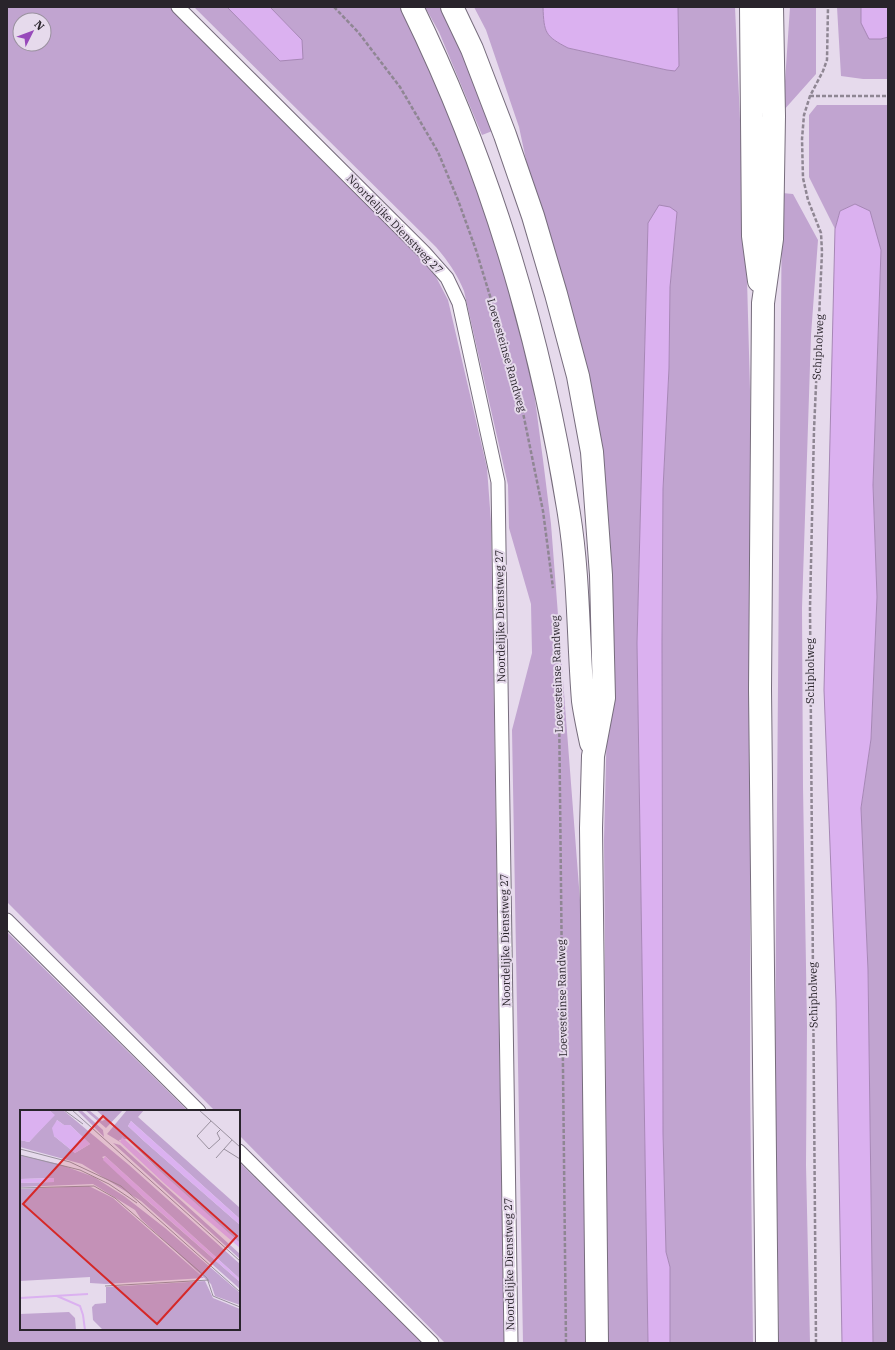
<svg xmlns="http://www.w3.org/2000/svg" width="895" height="1350" viewBox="0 0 895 1350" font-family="'IBM Plex Serif',serif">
	<rect width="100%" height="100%" fill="#e6daec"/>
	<!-- green -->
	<path fill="#c1a4d0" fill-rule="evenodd" d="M7,7H170L420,256L435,275L448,300L487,468L491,522L504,1343H445L239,1135V1111H215L7,902ZM20,20H44V44H20Z
		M194,7H227L280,61L302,40L270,7H408L508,261L533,384L543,460L551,524L581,913L587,1343H523L512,730L532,653L531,604L509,528L508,485L464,291C457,274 448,261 436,247Z
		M425,7H444L495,130L482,135L439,32Z
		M474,7H543C544,32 545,36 568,48L667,70L679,66L678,7H735L747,279L750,390V1079L753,1343H670V1267L666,1252L663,1133L662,641L663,489L669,368L670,287L677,212L648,223L637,643L648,1343H608L604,840L609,644L603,488L541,230L519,127L486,30Z
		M790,7H816V74L783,111Z
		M837,7H861V23L881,39L888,37V79H863L841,76Z
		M817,105H888V1343H873L868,970L861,808L871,739L877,597L873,485L881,250L855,204L840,211L835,229L809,177V115Z
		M782,193L793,194L818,240L811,335L802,608L803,787L807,1026L806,1165L810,1343H779L775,1056Z
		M7,932L188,1111H21V1329H239V1162L422,1343H7Z"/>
	<!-- water -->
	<path fill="#dbb1f0" stroke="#a687b5" d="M227,7H270L302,40L303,59L280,61Z
		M543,7H678L679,66L675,71L667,70L568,48C545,36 544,33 543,7Z
		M861,7H888V37L881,39H869L861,23Z
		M855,204L870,211L881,250L873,485L877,597L871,739L861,808L868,970L873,1343H842L836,1000L824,690L835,229L840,211Z
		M659,205L670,207L677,212L670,287L669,368L663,489L662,641L663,1133L666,1252L670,1267V1343H648L637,643L648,223Z"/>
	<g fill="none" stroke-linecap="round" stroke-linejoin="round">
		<!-- lane casing -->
		<g stroke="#776d7d" stroke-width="15">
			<path id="lane" d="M178,7L424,252L447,278L459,303L498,482L511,1343
				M7,920L199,1111
				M239,1151L432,1343"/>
		</g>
		<!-- secondary casing -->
		<g stroke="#776d7d" stroke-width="24">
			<path id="secondary" d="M412,7C491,168 541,337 569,514C579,576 578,639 583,701C585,715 588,729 591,743
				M452,7L472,49L505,135L533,216L556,294L578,376L592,452L601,575L604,698L593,756L591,828L597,1343
				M751,7L753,236L759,281
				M767,1343L760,689L763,303L772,239L774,116L772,7"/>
		</g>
		<!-- path -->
		<path stroke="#8f8693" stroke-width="2.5" stroke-dasharray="4 2" stroke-linecap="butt" d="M334,7L358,32L400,87L438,152L458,200L476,250L518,388L543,511L553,588
			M810,96H888
			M559,703L566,1343
			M816,1343L810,608L814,430L822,252L821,233L808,200L803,178L802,139L804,115L810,96L823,71L827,60L828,7"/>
		<!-- lane -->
		<use href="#lane" stroke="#fff" stroke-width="13"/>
		<!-- secondary -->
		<use href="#secondary" stroke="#fff" stroke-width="22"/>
	</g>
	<g text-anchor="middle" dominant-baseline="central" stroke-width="4" stroke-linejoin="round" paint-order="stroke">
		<!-- street labels -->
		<g font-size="11" fill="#29242b" stroke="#e6daec">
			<text transform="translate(395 224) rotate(46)">Noordelijke Dienstweg 27</text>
			<text transform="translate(818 347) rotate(-87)">Schipholweg</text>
			<text transform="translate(507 355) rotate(74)">Loevesteinse Randweg</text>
			<text transform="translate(500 616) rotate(-91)">Noordelijke Dienstweg 27</text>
			<text transform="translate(810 671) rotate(-90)">Schipholweg</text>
			<text transform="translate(557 674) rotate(-92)">Loevesteinse Randweg</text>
			<text transform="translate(505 940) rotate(-91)">Noordelijke Dienstweg 27</text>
			<text transform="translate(813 995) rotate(-91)">Schipholweg</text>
			<text transform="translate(562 998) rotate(-91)">Loevesteinse Randweg</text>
			<text transform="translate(509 1264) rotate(-91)">Noordelijke Dienstweg 27</text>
		</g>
	</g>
	<!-- overview -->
	<g transform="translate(20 1110)">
		<rect width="220" height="220" fill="#e6daec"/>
		<path d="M29,0H43L109,55L220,154V169L85,46L82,47L124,88L220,172V179L121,91L62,54L0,37V30L9,32L34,5ZM37,10L44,15H50L70,34L55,43L34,26ZM57,0H61L83,20L84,27ZM65,0H69L82,11L86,9L76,0H103L86,18ZM107,0H124L118,7L220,98V109L111,11L108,16L124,31L220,115V133L160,81L107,29L99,30L100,32L87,24ZM93,33L100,35L220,144V149ZM0,45L39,54L74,67L104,86L145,118L220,183V195L195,186L191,174L121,109L115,100L73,74L0,77V73L34,72V68L0,69ZM69,76L93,88L184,168L86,174L70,173V167L0,171V79ZM185,171L193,188L220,199V220H83L73,210L72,197L75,194L86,193V177ZM49,202L55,208L56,220H0V204Z" fill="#c1a4d0" fill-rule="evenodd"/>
		<path d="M0,0H29L35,5L9,32L0,30ZM37,10L44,15H50L70,34L55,43L34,26L32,18ZM111,11L220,109V115L124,31L108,16ZM102,27L220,133V138L145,74L100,32ZM85,46L220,169V172L113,78L83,50ZM34,68V72L0,73V69Z" fill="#dbb1f0"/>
		<path fill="none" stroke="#dbb1f0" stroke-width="2" d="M37,186L60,196L63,205L65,220M0,188L68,184"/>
		<path fill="none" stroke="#9a919f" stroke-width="1" d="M44,0L63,14M52,0L220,151M179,0L220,37M191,11L177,26L189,39L200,29L197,23L201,19M0,39L50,52L101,76L220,182M204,39L220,49M0,45L60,60L89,74L117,93M196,48L212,30M0,78L74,76L95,88L187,168L193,186L220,197M85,176L189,170"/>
		<path fill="#d62828" fill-opacity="0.15" stroke="#d62828" stroke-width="2" d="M83,6L217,126L137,214L3,94Z"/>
		<rect width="220" height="220" fill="none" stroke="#29242b" stroke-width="2"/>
	</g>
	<!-- border -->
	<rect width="895" height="1350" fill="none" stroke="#29242b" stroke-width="16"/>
	<!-- north arrow -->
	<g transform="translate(32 32) rotate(48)"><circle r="19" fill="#e6daec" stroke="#9a919f"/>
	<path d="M0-3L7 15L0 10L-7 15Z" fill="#9749ba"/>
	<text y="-6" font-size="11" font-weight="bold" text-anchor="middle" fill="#29242b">N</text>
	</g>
</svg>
